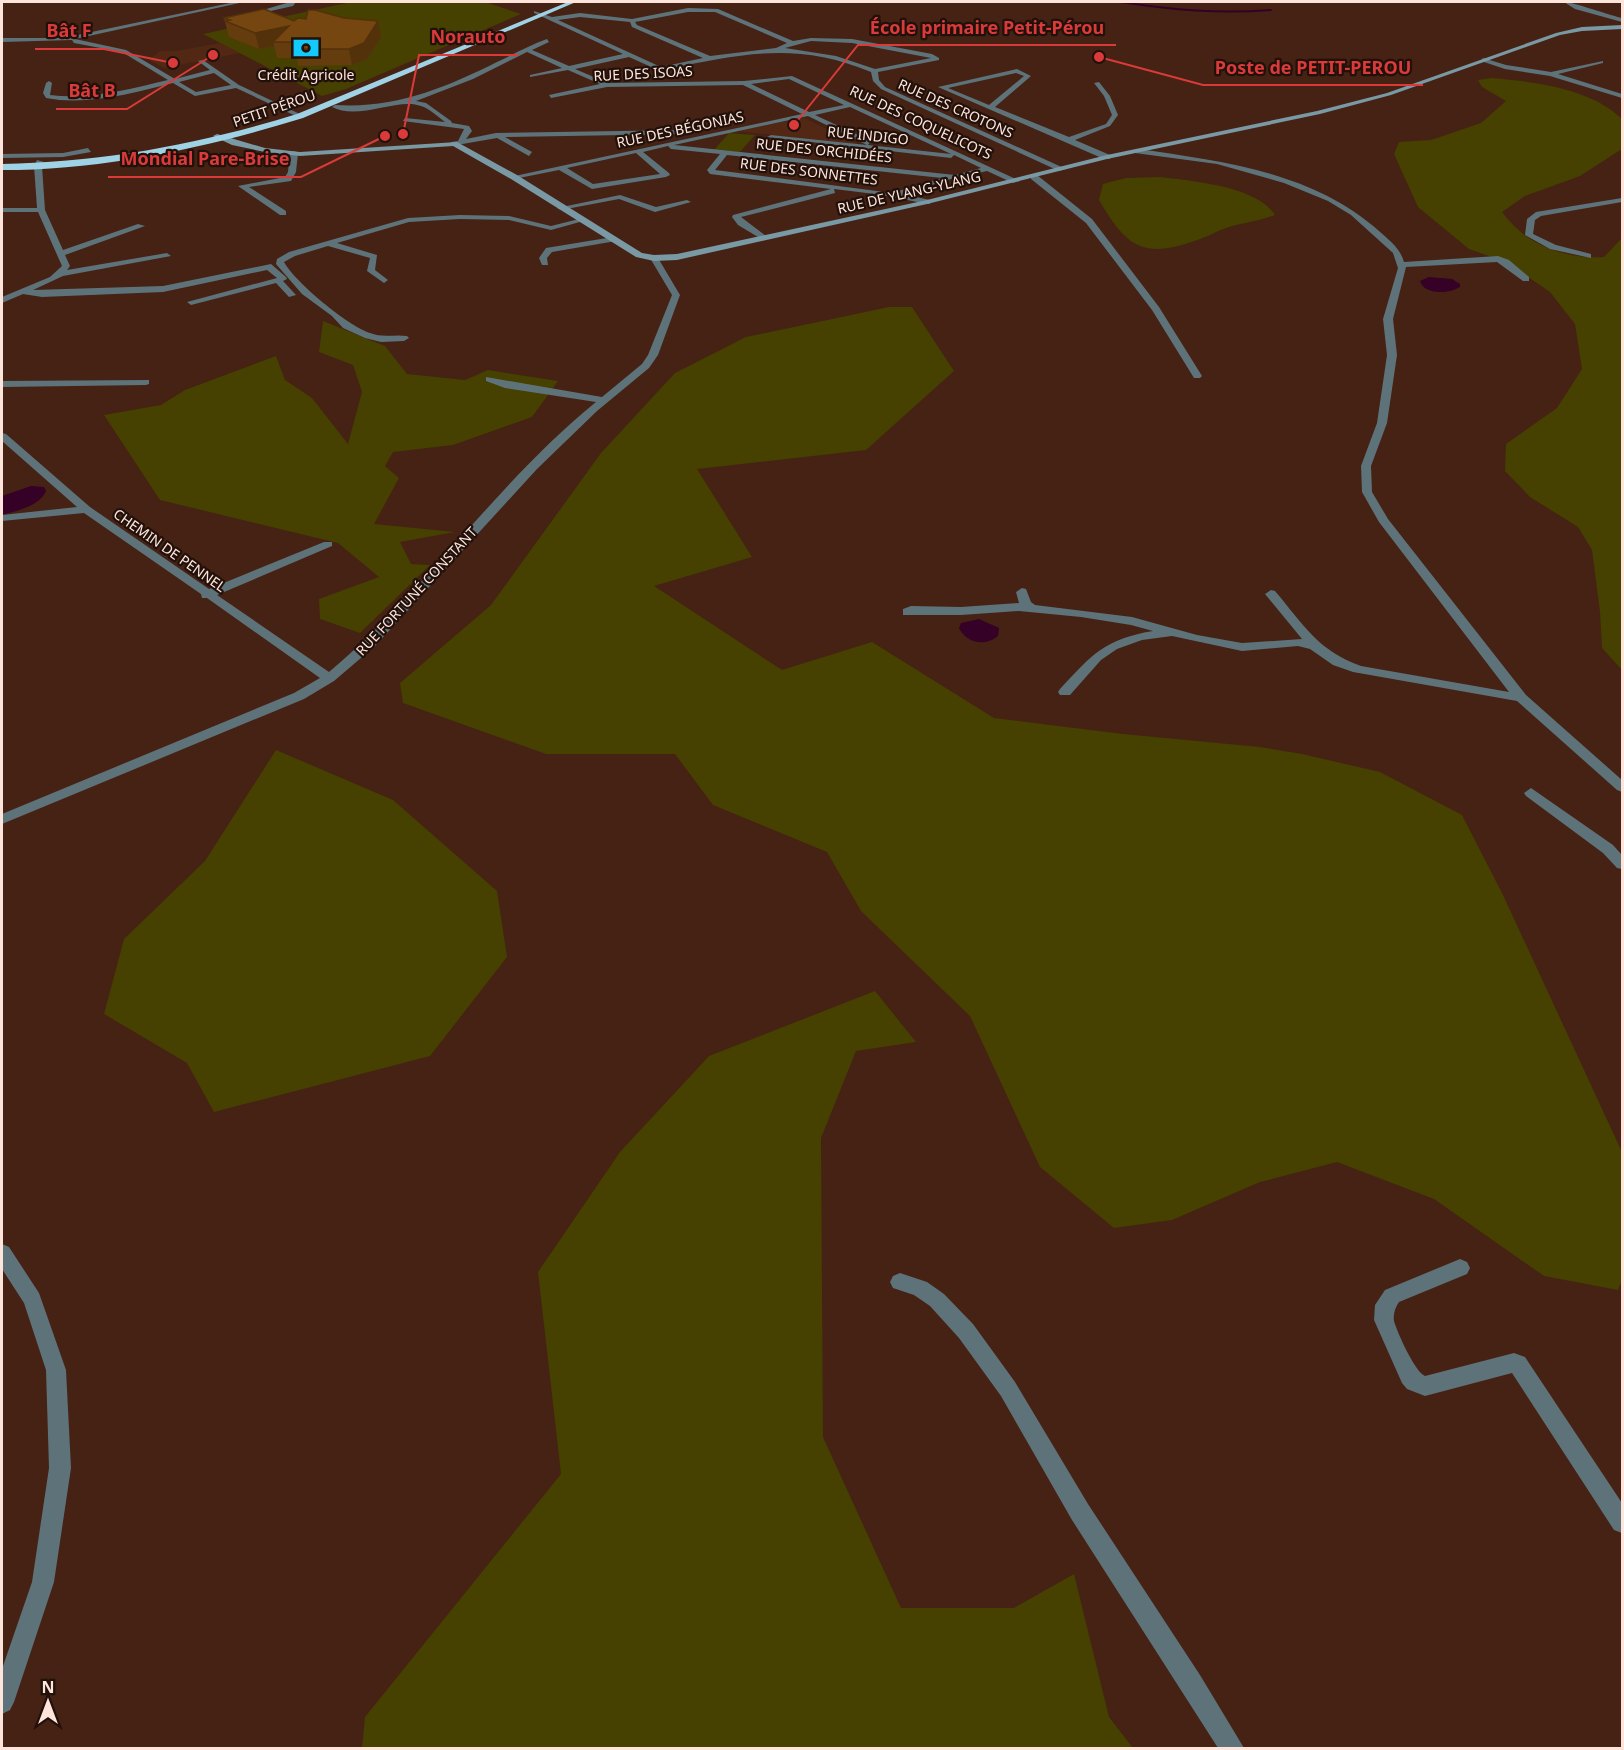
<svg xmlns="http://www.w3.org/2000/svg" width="1624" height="1750" viewBox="0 0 1624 1750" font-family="'Noto Sans',sans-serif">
	<rect width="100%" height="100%" fill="#452213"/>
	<!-- built -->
	<path fill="#522815" d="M220,43L240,53L164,68L149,60L160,51H176Z
		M804,118L858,144L736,131Z"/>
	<!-- green -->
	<path fill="#464001" d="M351,2H485L521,14L346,89L322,96L203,34Z
		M1492,78C1535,82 1590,88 1622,119V149L1580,176L1525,196L1502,212C1526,245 1564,259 1604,257L1622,238V670L1602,648L1600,612L1592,550L1578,527L1530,497L1505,471L1506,444L1557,408L1582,369L1575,324L1550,292L1506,262L1469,249L1418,207L1394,154L1399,142L1431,140L1481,123L1506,101L1482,87L1478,80Z
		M729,133L755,135L740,152L714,150Z
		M1160,177C1192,181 1257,186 1275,215C1259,221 1242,223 1226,228C1217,231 1209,236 1200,239C1144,260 1127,248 1099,200L1103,184L1126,178Z
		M889,307H912L954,371L866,450L697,469L752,557L654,586L782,670L872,642L994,718L1123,734L1260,747L1302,754L1380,772L1462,815L1503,895L1622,1152V1280L1618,1290L1544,1276L1434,1199L1337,1162L1260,1182L1172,1220L1114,1228L1040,1167L970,1016L861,911L827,852L713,805L675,754H546L403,703L400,683L491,605L601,453L675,373L746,337Z
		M323,321L385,346L407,374L465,380L488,370L558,381L532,417L453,445L393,452L385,466L399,478L374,524L455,532L400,542L411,564L430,565L360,633L320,619L319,599L379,577L338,543L160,500L104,415L161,405L185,390L276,356L285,380L312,398L348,444L362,392L353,365L319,352Z
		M276,750L393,800L497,891L507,957L430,1056L214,1112L187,1063L104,1014L124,939L205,861Z
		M875,991L916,1042L856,1051L821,1138L823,1437L901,1608H1014L1074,1574L1109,1717L1133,1748H362L365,1717L561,1474L538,1272L620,1152L709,1056Z"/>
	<!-- water -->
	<path fill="#360126" d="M1429,277L1452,279L1460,284V287C1449,294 1424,295 1420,281Z
		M31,486L44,487L46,491C40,506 16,511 2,515V496Z
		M979,619L999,628L998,636C985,647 966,643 959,628L961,623Z"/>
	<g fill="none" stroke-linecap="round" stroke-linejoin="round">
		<!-- stream -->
		<path stroke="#360126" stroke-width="2" d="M1121,2C1173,10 1218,14 1271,10"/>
		<!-- street -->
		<path fill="#5e727a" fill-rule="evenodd" d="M235,2H244L75,39L126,50L175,79L210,70L198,61L203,60L239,85L302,115V117H298L236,88L195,96L173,83C133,93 87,106 46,98L43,93L46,83L49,81L52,83L50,95C89,100 130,89 168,80L122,52L74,43L72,40L2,42V38H63ZM214,73L231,85L196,92L179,82Z
			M290,2H296L293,6L266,12L263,10Z
			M1564,2C1570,1 1612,16 1622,18V22L1575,9Z
			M688,8L718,9L793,41L811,38L852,39L932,54L939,58V60L878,72L879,80L885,87L1066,169L1059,171L881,89L873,81L871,72C796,41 742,54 667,69L670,72L667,74L629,57L575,69L608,83L744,81L792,76L1020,181L1013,183L987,171L951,179L902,194L930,200V204H927L883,195L834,189L835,193L741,217L766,236V240H763L738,225L732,217L733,215L831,189L710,174L707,170L720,154L671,149L668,146L643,152L669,173L670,175L666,177L592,189L559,170L514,179L510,177L802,114L743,85L607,87L551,98L549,95L600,84L568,70L530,77V75L562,68L527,52L473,79L416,101L426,103L451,121L452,123L469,126L472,131L466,139L496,133L684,130L688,132L684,134L505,137L532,152L529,156L497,138L451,146V142L458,141L464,129L403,121L405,118L445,122C438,117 430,109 421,106C398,97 358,121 332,107L335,105C394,109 445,88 497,62C514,54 530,45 547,39L549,42L532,50L569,66L623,54L534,13V11L552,17L580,13L632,19ZM688,12H715L787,43L776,48L710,56L637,25L635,22ZM580,17L630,22L632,27L703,58L661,67L558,20ZM811,41L852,43L931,58L875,69L836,56L785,48ZM789,79L844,105L809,112L751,84ZM850,107L951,154L868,145L871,141L815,115ZM808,116L867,145L771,135L767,137L951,158L954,155L981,168L955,175L674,145ZM636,153L660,174L593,184L567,168ZM727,155L942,178L892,193L715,170Z
			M1483,58L1506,65L1551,72L1603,61V63L1558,74L1622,94V98L1550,76L1505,69L1481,61Z
			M1017,69L1031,76L995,107L1069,137L1106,124L1112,115L1104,96L1094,83L1099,82L1110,96L1118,115L1110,126L1075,140L1110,155V159H1104L938,87ZM1016,73L1024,76L989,105L948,88Z
			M88,148L91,152L63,157L2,158V154L63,153Z
			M1138,149C1222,161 1313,172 1379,231C1390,241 1400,248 1404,262L1498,256L1509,260L1529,277V281H1523L1497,262L1406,267L1393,319L1397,355L1387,423L1371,466L1372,492L1388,519L1526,695L1622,780V792L1617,790L1517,701L1353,672L1333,665L1310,649L1298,646L1242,651L1172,636L1142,640L1117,649L1101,660L1070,695H1060L1058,692L1060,689C1092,655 1104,639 1153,631L1131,625L1081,617L1019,611L961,615H903V609L911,606L961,607L1019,603L1016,592L1022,588L1026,589L1031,602L1035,605L1132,617L1197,635L1242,643L1302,639L1265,594L1271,590L1275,591C1303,624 1318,651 1361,666L1509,692L1379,522L1362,492L1361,466L1377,423L1387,355L1383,319L1398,268L1393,253L1351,215L1328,201L1284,183L1217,164L1135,153Z
			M294,151L298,153L296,172L291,181L249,187L286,211V215H280L238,186L285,177L288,172L290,153Z
			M37,160L44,162L42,166L45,210L63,250L138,224L145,226L65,255L70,266L67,270L167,253L171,256L63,276L33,290L163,286L271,264L286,277L287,279L283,281L296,295L289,297L276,283L191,305L187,302L277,278L267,270L163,292L42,297L23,294L2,303V297L50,277L62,266L38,212H2V208H37L34,166Z
			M1031,175H1037L1092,219L1159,307L1202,376L1200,378H1194L1152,310L1086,223L1031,179Z
			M620,195L656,207L687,200L691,202L655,212L619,199L561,210L557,208Z
			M1622,198V202L1541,216L1535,220L1533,234L1556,245L1591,254V258L1550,249L1525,235L1527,219L1536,212Z
			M460,215L509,216L551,226L583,218L587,220L551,230L509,220L460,219L409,222L337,243L377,255L375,270L388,280L384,283L367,271L370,258L328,246L295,256L284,262C295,282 348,326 370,333C382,338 395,334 407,336L409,338L404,341L381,342L365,338L343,328L332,316L302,294L276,264L277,259L289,252L408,218Z
			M613,237L617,239L616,241L552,252L547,258L548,265H542L539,258L546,248Z
			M654,255L658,258L680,295L658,355L649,368L597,411L537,469L375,646L334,681L304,699L2,824V814L294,693L320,678L207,598H202L201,594L84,513L2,521V515L77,507L2,441V433L6,434L90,507L209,589L324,542H332V546L217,595L329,672C426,591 497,482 596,402L505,388L486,381V377L602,397L642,364L648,355L672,295L650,258Z
			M149,380V384L146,385L2,387V381Z
			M1531,788L1613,845L1622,855V869L1617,868L1603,853L1526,796L1524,793Z
			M2,1244L9,1247L39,1293L66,1370L71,1468L54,1582L14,1702L10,1710L2,1714V1669L32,1582L49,1468L46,1370L24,1303L2,1269Z
			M1460,1259L1467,1262L1470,1268L1467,1274L1399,1302C1395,1308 1393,1314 1394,1321C1397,1332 1415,1372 1425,1376L1514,1353L1525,1357L1622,1503V1533L1614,1530L1512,1373L1425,1396L1407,1389L1402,1383L1374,1320L1375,1305L1385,1290Z
			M900,1273L927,1282L944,1294L973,1324L1015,1382L1088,1504L1200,1675L1244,1748H1218L1072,1520L1001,1396L959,1338L930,1306L914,1295L893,1288L890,1282L893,1276Z"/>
		<!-- secondary -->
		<path fill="#7999a5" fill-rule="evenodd" d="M1622,25V29L1582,31L1560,35L1391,95L1320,114L1107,159L927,204L677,260L654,261L636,257L511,179L453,146L300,156L265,152L232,145L213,136L217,134L265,148L300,152L457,142L517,175L642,253L654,255L677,254L927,200L1107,155L1317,111L1387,93L1556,33L1582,27Z"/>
		<!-- highway -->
		<path fill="#9fd2e5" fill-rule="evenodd" d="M568,2H576L303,118C205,148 104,170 2,170V164C104,162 200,144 297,114Z"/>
	</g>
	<!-- wall -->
	<path fill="#653c0e" d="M224,18L294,21L306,19L344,18L378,21L381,37L367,59L352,65L298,66L297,58H277L274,46L259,49L229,37Z"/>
	<!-- shaded-wall -->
	<path fill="#53310b" d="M378,21L381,37L367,59L352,65L349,49Z
		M289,26L273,42L274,46L259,49L255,33Z"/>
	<!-- building -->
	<path fill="#764610" stroke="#53310b" stroke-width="1.5" d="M264,9L294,21L298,18L306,19L308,10H315L344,18L378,21L364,43L349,49H294L301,42H273L289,26L255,33L225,21L230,20L224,18Z"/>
	<!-- icons -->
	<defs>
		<g id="bank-bare" transform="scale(2.07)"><path d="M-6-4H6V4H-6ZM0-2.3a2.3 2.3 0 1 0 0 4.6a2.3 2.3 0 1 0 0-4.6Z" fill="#12cafb" stroke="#21110a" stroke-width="2.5" paint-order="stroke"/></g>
	</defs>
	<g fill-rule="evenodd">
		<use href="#bank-bare" x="306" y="48"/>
	</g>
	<g text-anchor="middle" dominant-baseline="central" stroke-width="4.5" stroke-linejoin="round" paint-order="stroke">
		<!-- far-street labels -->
		<g font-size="14" fill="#fee5dc" stroke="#21110a">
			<text transform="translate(643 73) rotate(-3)">RUE DES ISOAS</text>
			<text transform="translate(274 108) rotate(-19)">PETIT PÉROU</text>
			<text transform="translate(956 108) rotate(24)">RUE DES CROTONS</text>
			<text transform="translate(921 122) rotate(25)">RUE DES COQUELICOTS</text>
			<text transform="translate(680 129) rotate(-12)">RUE DES BÉGONIAS</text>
			<text transform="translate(868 135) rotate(6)">RUE INDIGO</text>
			<text transform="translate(824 150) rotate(6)">RUE DES ORCHIDÉES</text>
			<text transform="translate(809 171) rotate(7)">RUE DES SONNETTES</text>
			<text transform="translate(909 192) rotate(-13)">RUE DE YLANG-YLANG</text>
			<text transform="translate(170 550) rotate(35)">CHEMIN DE PENNEL</text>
			<text transform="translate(416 591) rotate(-47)">RUE FORTUNÉ CONSTANT</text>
		</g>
		<!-- far-poi labels -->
		<g font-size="14" fill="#fee5dc" stroke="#21110a">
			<text x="306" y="74">Crédit Agricole</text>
		</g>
	</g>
	<!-- callouts -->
	<path fill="none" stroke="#da3b3a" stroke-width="2" d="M794 125L858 45H1116M173 63L104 49H35M403 134L419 55H518M1099 57L1203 85H1423M213 55L127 109H56M385 136L301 177H108"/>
	<g fill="#da3b3a" stroke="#21110a" stroke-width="2">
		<circle cx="794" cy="125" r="6"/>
		<circle cx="173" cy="63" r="6"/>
		<circle cx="403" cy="134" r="6"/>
		<circle cx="1099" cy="57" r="6"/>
		<circle cx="213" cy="55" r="6"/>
		<circle cx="385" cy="136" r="6"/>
	</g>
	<g font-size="18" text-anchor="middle" font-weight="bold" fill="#da3b3a" stroke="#21110a" stroke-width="4.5" stroke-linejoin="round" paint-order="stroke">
		<text x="987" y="34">École primaire Petit-Pérou</text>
		<text x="69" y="37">Bât F</text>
		<text x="468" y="43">Norauto</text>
		<text x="1313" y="74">Poste de PETIT-PEROU</text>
		<text x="92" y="97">Bât B</text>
		<text x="205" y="165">Mondial Pare-Brise</text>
	</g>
	<!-- border -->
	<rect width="1624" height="1750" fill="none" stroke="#fee5dc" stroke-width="6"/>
	<!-- north arrow -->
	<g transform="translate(48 1702)" stroke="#21110a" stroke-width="4.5" paint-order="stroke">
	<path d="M0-4.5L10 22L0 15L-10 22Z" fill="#fee5dc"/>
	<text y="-9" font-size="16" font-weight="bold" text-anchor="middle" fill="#fee5dc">N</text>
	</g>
</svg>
